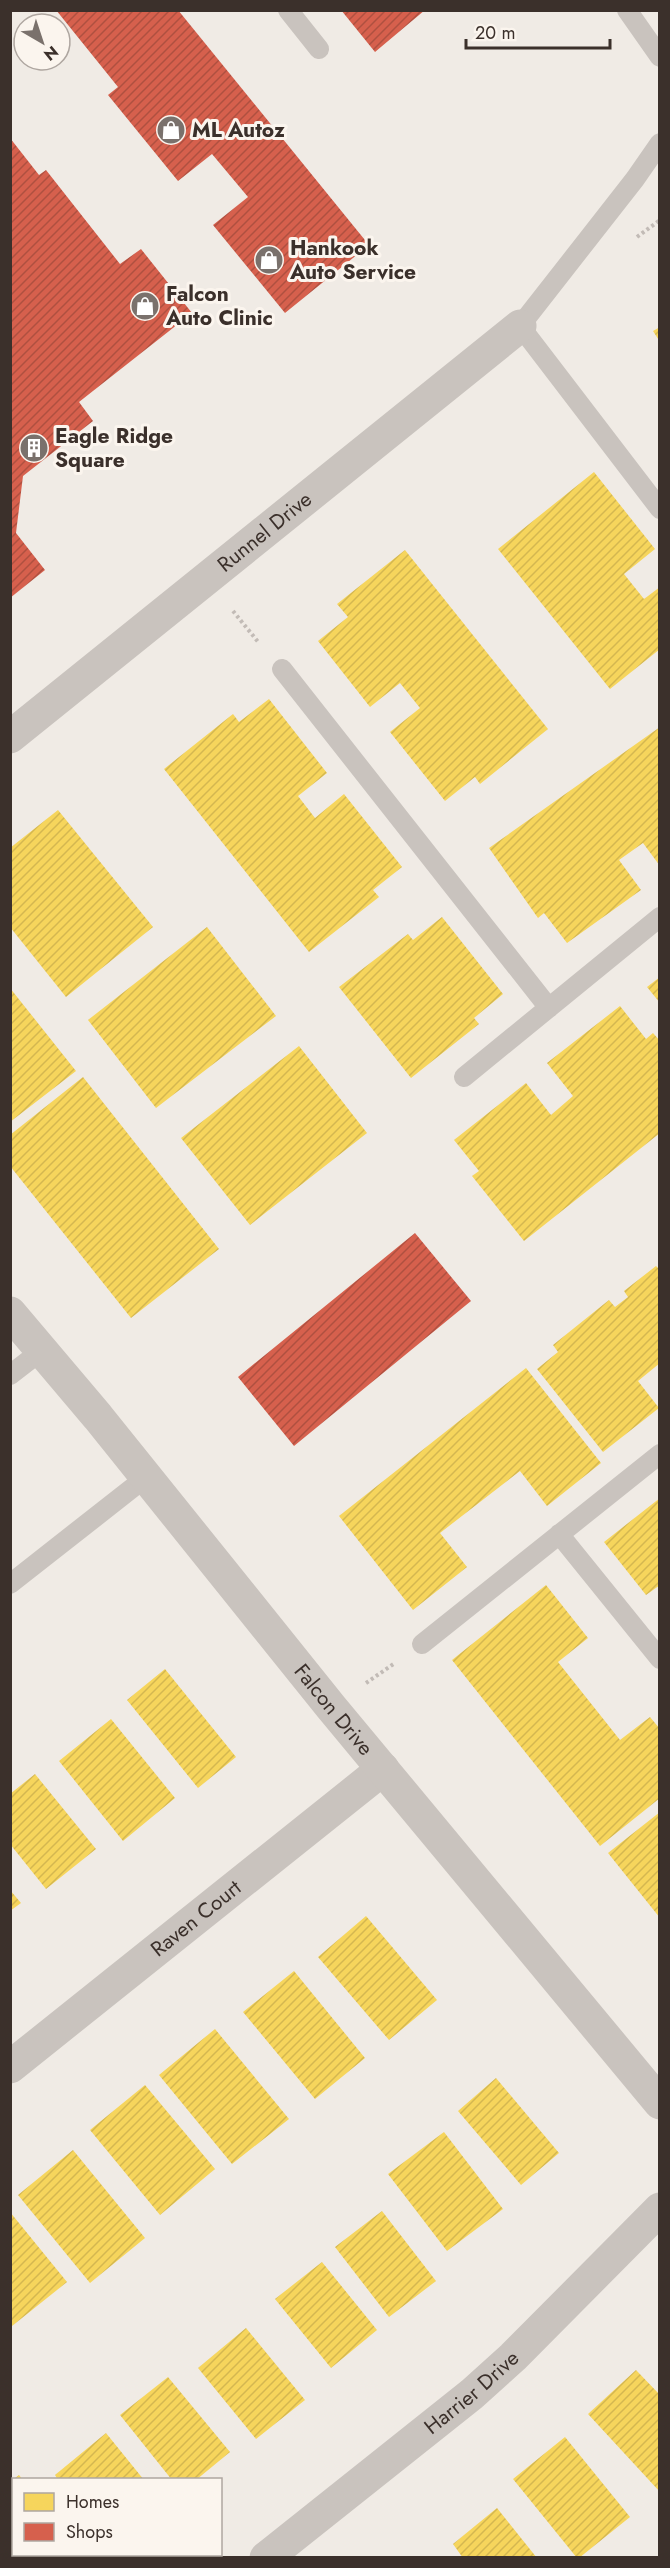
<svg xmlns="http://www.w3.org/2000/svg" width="670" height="2568" viewBox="0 0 670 2568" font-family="Jost,sans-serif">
	<defs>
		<pattern id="homes-hatch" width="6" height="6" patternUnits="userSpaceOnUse" patternTransform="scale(1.5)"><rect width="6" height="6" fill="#f6d55c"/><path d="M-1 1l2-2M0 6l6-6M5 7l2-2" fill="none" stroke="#d4b750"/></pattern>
		<pattern id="shops-hatch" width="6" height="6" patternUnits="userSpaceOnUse" patternTransform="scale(1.5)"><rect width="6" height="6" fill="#d6604d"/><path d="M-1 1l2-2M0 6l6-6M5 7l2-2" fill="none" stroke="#af5040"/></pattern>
	</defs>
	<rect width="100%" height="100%" fill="#f0ebe5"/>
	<!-- homes -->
	<path fill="url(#homes-hatch)" d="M660,327V342L653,331Z
		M594,472L655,549L624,574L644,599L660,587V649L610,689L498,549Z
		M405,550L548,729L480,784L475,777L445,801L390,732L420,708L400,683L370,707L318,641L348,617L337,604Z
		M269,699L327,773L298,796L315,818L344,794L402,867L373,890L379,897L309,952L164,769L233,714L239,722Z
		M660,727V866L643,843L619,860L641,890L567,943L544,913L538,918L489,848Z
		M58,810L153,927L66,997L10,927V848Z
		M442,917L503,994L474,1018L479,1024L411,1078L339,987L408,934L413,940Z
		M207,927L276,1016L156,1108L88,1020Z
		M660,977V1003L647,987Z
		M10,988L76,1071L10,1122Z
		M620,1006L646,1039L653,1033L660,1041V1133L524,1241L472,1176L479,1171L454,1140L526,1083L551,1115L573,1096L547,1063Z
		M299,1046L367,1133L250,1225L181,1138Z
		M83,1077L219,1249L131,1318L10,1166V1135Z
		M656,1266L660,1270V1363L638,1381L659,1408L603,1452L537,1369L558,1352L553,1345L609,1300L615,1307L628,1297L624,1291Z
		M526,1368L601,1463L547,1506L520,1471L440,1533L467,1567L413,1610L339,1516Z
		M660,1498V1585L646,1595L604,1542Z
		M546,1585L588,1638L558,1662L620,1740L650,1717L660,1729V1798L600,1846L452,1660Z
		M165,1669L236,1757L198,1788L127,1700Z
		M111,1719L175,1798L123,1841L59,1761Z
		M35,1774L96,1849L46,1889L10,1844V1794Z
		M660,1812V1918L608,1853Z
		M10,1890L21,1903L10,1911Z
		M366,1916L437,2000L389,2040L318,1957Z
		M294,1971L365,2058L315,2099L243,2012Z
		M215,2029L289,2119L232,2164L159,2075Z
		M496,2078L559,2153L521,2185L458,2111Z
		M145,2085L215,2169L160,2215L90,2130Z
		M444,2132L503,2209L447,2251L388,2174Z
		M73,2150L145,2238L90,2283L18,2195Z
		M382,2211L436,2281L389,2317L335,2247Z
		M10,2212L67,2282L12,2326L10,2324Z
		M322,2262L377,2330L331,2368L275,2299Z
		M246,2328L305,2400L256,2439L198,2368Z
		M636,2370L660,2395V2492L588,2414Z
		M168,2377L230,2452L196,2480H172L120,2415Z
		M106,2433L144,2480H58L55,2475Z
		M565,2437L630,2517L579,2558H577L513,2479Z
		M19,2475L23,2480H14V2554H85L87,2558H10V2482Z
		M497,2508L537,2558H463L453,2544Z"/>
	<!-- shops -->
	<path fill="url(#shops-hatch)" d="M56,10H178L369,245L285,313L213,225L248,197L212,154L178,181L108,95L118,87Z
		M341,10H425L375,52Z
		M10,138L39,175L46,170L120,264L141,249L192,313L79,402L93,421L23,476L16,533L45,570L10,598Z
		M415,1233L471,1301L294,1446L238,1377Z"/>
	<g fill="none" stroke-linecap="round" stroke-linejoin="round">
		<!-- path -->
		<path stroke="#c2bbb6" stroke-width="4" stroke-dasharray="3 3" stroke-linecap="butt" d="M637,237L660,220
			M233,611L259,643
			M366,1683L395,1663"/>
		<!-- service -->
		<path stroke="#c9c3be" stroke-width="20" d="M288,10L319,49
			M627,10L660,57
			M660,143L635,179L520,326L660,509
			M282,669L549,1008
			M464,1077L660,917
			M10,1375L41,1351
			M559,1534L660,1659
			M10,1584L145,1478
			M422,1644L660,1454"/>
		<!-- minor -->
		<g stroke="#c9c3be" stroke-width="33">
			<path id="s1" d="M10,737L520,326"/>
			<path id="s2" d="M10,2067L383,1769"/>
			<path id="s3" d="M266,2558L472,2394L513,2357L660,2209"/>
		</g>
		<!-- tertiary -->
		<path stroke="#c9c3be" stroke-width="33" id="s4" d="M10,1313L98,1417L331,1707L660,2103"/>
	</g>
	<!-- icons -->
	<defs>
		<g id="shop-disc" transform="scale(1.5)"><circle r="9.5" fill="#7a716c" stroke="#fbf5ee"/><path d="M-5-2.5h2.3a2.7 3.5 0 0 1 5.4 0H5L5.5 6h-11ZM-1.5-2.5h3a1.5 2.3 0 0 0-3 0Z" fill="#fff"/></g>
		<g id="building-disc" transform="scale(1.5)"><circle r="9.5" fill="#7a716c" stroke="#fbf5ee"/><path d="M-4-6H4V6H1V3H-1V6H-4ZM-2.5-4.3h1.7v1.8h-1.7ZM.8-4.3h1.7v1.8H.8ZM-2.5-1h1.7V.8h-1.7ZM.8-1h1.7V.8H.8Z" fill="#fff"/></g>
	</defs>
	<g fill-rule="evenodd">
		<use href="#shop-disc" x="171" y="130"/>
		<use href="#shop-disc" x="269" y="260"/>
		<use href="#shop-disc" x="145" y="306"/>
		<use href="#building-disc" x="34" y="448"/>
	</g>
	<g text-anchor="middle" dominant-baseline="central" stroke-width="6" stroke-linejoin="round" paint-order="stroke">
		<!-- poi labels -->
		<g font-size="21" font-weight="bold" fill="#3b302b" stroke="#fbf5ee" text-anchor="start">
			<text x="192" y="130">ML Autoz</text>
			<text x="290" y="248">Hankook<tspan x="290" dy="24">Auto Service</tspan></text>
			<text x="166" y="294">Falcon<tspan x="166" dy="24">Auto Clinic</tspan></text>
			<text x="55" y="436">Eagle Ridge<tspan x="55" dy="24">Square</tspan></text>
		</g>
		<!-- street labels -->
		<g font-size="21" fill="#3b302b" stroke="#fbf5ee">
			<text stroke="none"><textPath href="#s1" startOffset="327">Runnel Drive</textPath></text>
			<text stroke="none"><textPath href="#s4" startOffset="512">Falcon Drive</textPath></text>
			<text stroke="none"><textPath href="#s2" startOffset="238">Raven Court</textPath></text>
			<text stroke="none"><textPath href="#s3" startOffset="264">Harrier Drive</textPath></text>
		</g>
	</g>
	<!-- border -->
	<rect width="670" height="2568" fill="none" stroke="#3b302b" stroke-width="24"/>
	<!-- legend -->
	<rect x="12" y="2478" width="210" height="78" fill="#fbf5ee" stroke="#aea6a0" stroke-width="1.5"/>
	<rect x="24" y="2493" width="30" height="18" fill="#f6d55c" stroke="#aea6a0" stroke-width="1.5"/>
	<text x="66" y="2508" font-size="18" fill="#3b302b">Homes</text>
	<rect x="24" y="2523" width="30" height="18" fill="#d6604d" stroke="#aea6a0" stroke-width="1.5"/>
	<text x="66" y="2538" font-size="18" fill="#3b302b">Shops</text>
	<!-- north arrow -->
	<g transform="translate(42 42) rotate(141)"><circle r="28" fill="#fbf5ee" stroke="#aea6a0" stroke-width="1.5"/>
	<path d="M0-4.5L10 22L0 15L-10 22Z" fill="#7a716c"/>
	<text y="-9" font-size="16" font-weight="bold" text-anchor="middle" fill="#3b302b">N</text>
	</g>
	<!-- scale -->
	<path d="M466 39v9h144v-9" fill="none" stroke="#3b302b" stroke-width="3"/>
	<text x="475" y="39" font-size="18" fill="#3b302b" stroke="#fbf5ee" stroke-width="4.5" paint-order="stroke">20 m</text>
</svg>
